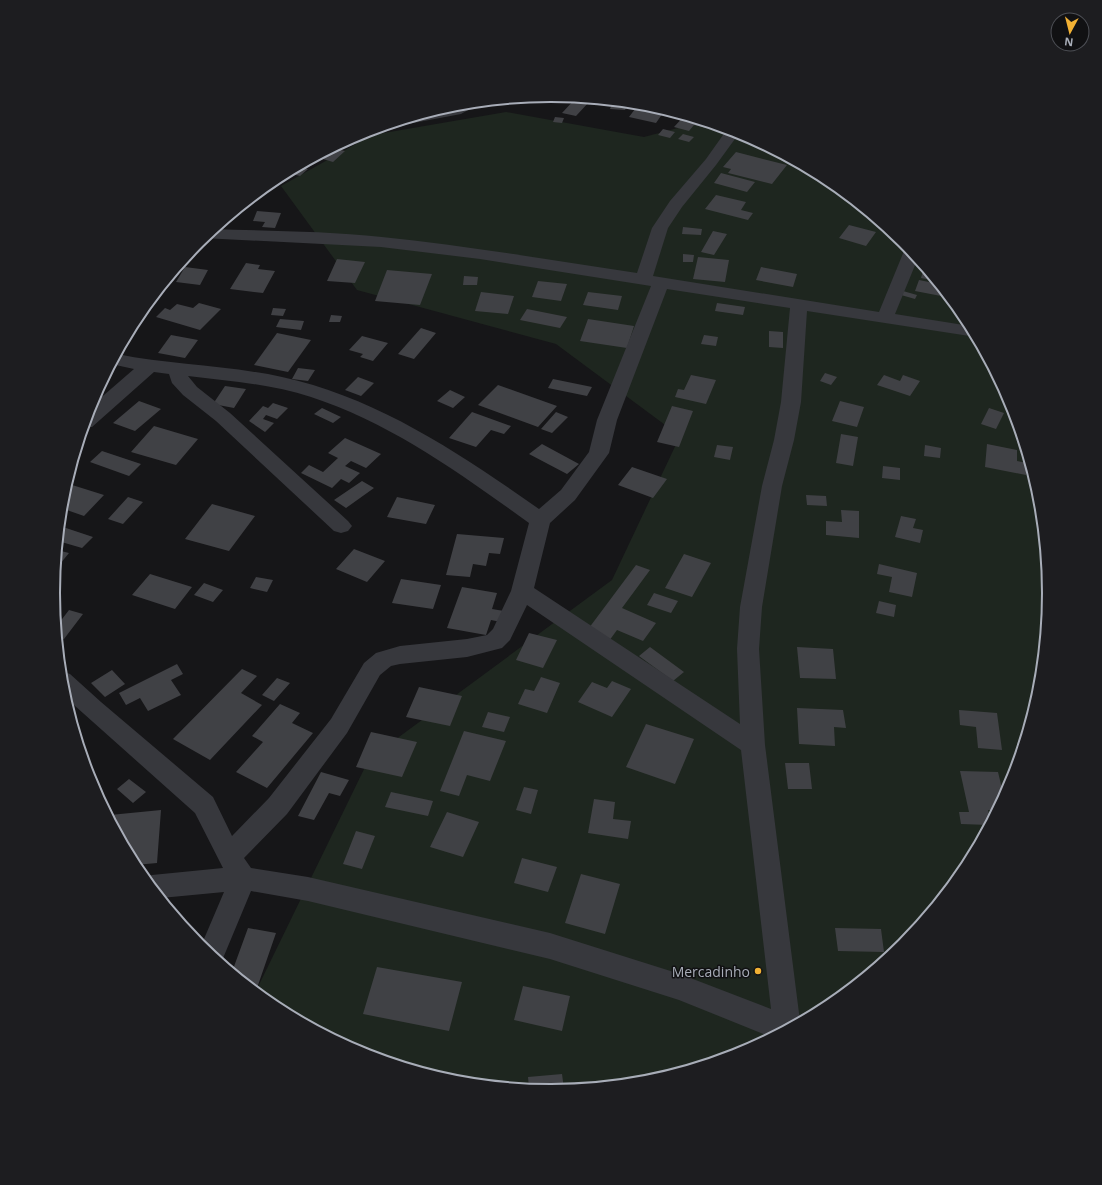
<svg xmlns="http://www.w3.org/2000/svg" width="1102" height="1185" viewBox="0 0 1102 1185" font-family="'Open Sans',sans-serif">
	<rect width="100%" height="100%" fill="#161618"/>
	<!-- green -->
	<path fill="#1e261f" d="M506,112L644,137L704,121L742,132L828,179L903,241L965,316L1011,402L1039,496L1049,593L1039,690L1011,783L965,869L903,945L827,1007L741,1053L648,1081L551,1090L454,1081L360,1053L274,1006L256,991L369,759L612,580L680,436L556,344L357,290L281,186L372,135Z"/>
	<!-- building -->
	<path fill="#404145" d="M517,98L512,103L500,100Z
		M575,99L589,102L576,116L562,113Z
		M613,101L629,102L625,110L610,109Z
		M638,105L665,110L656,123L629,117Z
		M685,115L711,123L707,128L694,125L689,131L674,127Z
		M555,117L564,118L562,123L553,122Z
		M663,129L675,132L670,138L658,135Z
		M683,134L694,137L689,142L678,139Z
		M752,138L765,145L749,141Z
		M332,148L345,151L333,162L323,159L327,156L320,154Z
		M736,152L787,165L772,184L728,173L731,169L723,167Z
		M299,167L308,169L300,176L292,174Z
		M721,173L755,182L747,192L714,183Z
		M716,195L746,202L741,210L753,213L748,220L705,209Z
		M257,211L281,213L275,228L262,227L265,222L253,221Z
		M849,225L876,232L866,246L839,238Z
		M683,227L702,229L701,235L682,234Z
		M713,231L727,234L714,255L701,252Z
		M683,254L694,255L693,262H683Z
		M698,257L729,260L725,282L693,279Z
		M337,259L365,262L355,283L327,281Z
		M246,263L260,265L258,269L275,271L263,293L230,289Z
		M185,267L208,270L200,285L176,282Z
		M761,267L797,274L793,287L756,280Z
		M387,270L432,274L420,305L375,301Z
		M923,271L930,273L937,281L921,278Z
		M464,276L478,277L477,285H463Z
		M919,280L939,284L944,290L941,296L915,291Z
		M538,281L567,284L561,301L532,297Z
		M903,291L917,295L915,299L901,295Z
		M481,292L514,296L508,314L475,311Z
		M588,292L622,296L618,310L583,305Z
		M199,303L221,309L200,330L156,317L165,308L170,310L177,304L193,308Z
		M717,303L745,307L743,315L715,311Z
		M273,308L286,309L283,316L271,315Z
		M527,309L567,317L560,328L520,320Z
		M331,315L342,316L340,322H329Z
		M280,319L304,321L301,330L276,327Z
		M588,319L634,326L627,348L580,341Z
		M421,328L436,333L414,359L398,354Z
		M769,331L783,332V348L769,347Z
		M277,333L311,340L288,372L254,365Z
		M171,335L198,340L185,358L158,353Z
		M704,335L718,337L716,346L701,344Z
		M362,336L388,343L373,361L360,357L363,354L349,350Z
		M298,368L315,370L308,381L292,379Z
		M825,373L837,377L831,385L820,381Z
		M691,375L716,380L706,404L675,397L678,389L684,390Z
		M884,375L900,381L903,375L920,381L910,396L877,385Z
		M358,377L374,383L361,396L345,390Z
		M553,379L592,387L587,396L548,388Z
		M498,385L557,406L538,427L478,405Z
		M225,386L246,389L234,408L213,404Z
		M450,390L465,397L453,408L437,401Z
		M139,401L161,409L135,431L113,423Z
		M840,401L864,407L857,427L832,421Z
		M273,403L288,408L277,419L266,415L263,419L274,423L265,432L249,421L263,406L268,408Z
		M672,406L693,411L679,447L657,442Z
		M322,408L341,417L333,423L314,414Z
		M989,408L1004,413L996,429L981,424Z
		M472,412L511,426L504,434L491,430L476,447L449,438Z
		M556,412L568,417L552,433L541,429Z
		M154,426L198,439L176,465L131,452Z
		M841,434L858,437L853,466L836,463Z
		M345,438L381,454L366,468L351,461L345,466L360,473L349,483L341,479L332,488L301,473L309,465L323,472L338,458L328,453Z
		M542,444L579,464L567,474L529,454Z
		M987,444L1017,450V461L1027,463L1026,475L985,467Z
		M717,445L733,447L730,460L714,457Z
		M925,445L941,448L940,458L924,456Z
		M102,451L141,464L129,476L90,462Z
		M883,466L900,468V480L882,478Z
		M632,467L667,479L653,498L618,485Z
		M362,481L374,488L346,508L334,500Z
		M69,484L104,495L84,516L61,508L64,489Z
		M806,495L826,496L827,506L807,505Z
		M128,497L143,502L123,524L108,519Z
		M397,497L435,505L426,524L387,517Z
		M212,504L255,516L229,551L185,539Z
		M841,510L859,511V538L826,535V521L842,522Z
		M901,516L916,519L913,528L923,530L920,543L895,537Z
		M60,526L93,537L82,548L58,541Z
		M457,534L504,538L500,554L489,553L486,566L473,564L470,577L446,575Z
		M354,549L385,561L367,582L336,569Z
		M57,550L69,553L55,570Z
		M684,554L711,563L692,597L665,588Z
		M879,564L917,573L912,597L889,592L892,577L877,574Z
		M636,565L650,570L622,608L656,623L643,641L617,630L609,641L586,632Z
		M150,574L192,587L175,609L132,595Z
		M256,577L273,580L267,592L250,588Z
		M401,579L441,585L433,609L392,603Z
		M204,583L223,590L213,602L194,595Z
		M462,587L497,593L492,609L510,612L506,623L491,620L486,635L447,628Z
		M654,593L678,601L671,613L647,605Z
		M879,601L896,605L894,617L876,613Z
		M69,610L83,614L64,639L57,637L56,627Z
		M529,633L557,640L543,668L516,660Z
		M650,647L684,672L673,681L639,656Z
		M797,647L833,649L836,679L800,678Z
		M177,664L183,674L171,680L181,695L148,711L140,698L126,705L119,693Z
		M242,669L257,676L241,693L262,705L210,760L173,739Z
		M112,670L125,684L105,697L91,683Z
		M541,677L560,683L547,713L518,704L525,689L534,691Z
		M277,678L290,683L274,701L262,695Z
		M612,681L631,689L612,717L578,702L592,682L607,688Z
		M419,687L462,696L450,726L406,717Z
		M280,704L300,713L292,723L313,733L267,788L236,772L263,742L252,736Z
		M797,708L843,710L846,728L834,727L835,746L799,744Z
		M959,710L997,713L1002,750L978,748L976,727L960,725Z
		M488,712L510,717L504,732L482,727Z
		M646,724L694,739L675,784L626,767Z
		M464,731L506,741L490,781L467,775L459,796L440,791Z
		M371,732L417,742L402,777L356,767Z
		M785,763H809L812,789H788Z
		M960,771L998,772L1004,797L996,811L988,810L991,821L989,825L961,824L959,812H969Z
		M321,772L349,780L340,796L329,793L314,820L298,816Z
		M129,779L146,792L133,803L117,789Z
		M524,787L538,790L531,814L516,810Z
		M391,792L433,801L428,816L385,807Z
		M594,799L615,802L613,819L631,821L628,839L588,833Z
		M161,810L157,863L135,865L109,818L110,815Z
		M447,812L479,822L463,857L430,847Z
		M356,831L375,836L362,869L343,864Z
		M522,858L557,867L548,892L514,883Z
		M581,874L620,884L605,934L565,923Z
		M248,928L276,933L256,991L232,972Z
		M835,928L881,929L884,952L838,951Z
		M377,967L462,982L449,1031L363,1014Z
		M523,986L570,996L562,1031L514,1020Z
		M562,1074L564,1089L551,1090L529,1088L528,1077Z
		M451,1077L484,1082V1084L454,1081L450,1080Z"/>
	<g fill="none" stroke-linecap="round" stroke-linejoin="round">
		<!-- minor -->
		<path fill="#37383d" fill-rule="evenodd" d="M479,102L477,105L461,114L392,127L386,125L429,112L452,107L458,104Z
			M728,128L740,132L716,165L682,207L668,228L653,276L879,312L904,251L908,247L918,258L895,314L970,326L976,337L807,311L801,402L794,440L782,486L762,607L759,649L765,745L800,1021L771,1037L679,1000L550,959L308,901L251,891L221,963L201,946L224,892L161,898L144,878L152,875L223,868L195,813L65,697L61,671L70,674L101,702L213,797L232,836L269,798L331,719L364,663L376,653L400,646L467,639L487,635L493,629L511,591L529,523C461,474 391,423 311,397C271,384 229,381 188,376L197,387L230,413L348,521L352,526L348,531L341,533L334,531L216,421L183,395L172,383L169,374L154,372L92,427L83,428L89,408L134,369L111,364L117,354C171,365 227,365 282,377C378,398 459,453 539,509L561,490L589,452L597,420L651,286L480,259L381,247L202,238L212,229C269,231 326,231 382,237C467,246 552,260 637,273L652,228L670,201L706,159ZM667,289L790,308L781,402L774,440L762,486L740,607L737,649L740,724L534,588L550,523L575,500L609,453L617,420ZM527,605L741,750L771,1009L680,974L550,933L308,877L251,868L244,858L287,814L347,733L380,675L391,666L400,664L467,657L502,648L510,640Z"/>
	</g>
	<!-- markers -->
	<circle fill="#f2b134" stroke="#111113" stroke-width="1.5" cx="758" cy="971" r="4"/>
	<g text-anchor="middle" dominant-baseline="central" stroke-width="3" stroke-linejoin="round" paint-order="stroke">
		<!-- near-poi labels -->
		<g font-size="14" fill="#a8adb8" stroke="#111113" text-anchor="end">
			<text x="750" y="971">Mercadinho</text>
		</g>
	</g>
	<!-- crop -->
	<path d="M0 0H1102V1185H0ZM60 593a491 491 0 1 1 982 0a491 491 0 1 1-982 0Z" fill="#1d1d20" fill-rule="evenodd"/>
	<path fill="none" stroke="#a8adb8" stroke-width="2" d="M60 593a491 491 0 1 1 982 0a491 491 0 1 1-982 0Z"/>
	<!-- north arrow -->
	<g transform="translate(1070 32) rotate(187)"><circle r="19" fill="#111113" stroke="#4d4f55"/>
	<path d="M0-3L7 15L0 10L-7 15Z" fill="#f2b134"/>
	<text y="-6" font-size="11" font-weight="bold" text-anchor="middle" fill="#a8adb8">N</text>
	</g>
</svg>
